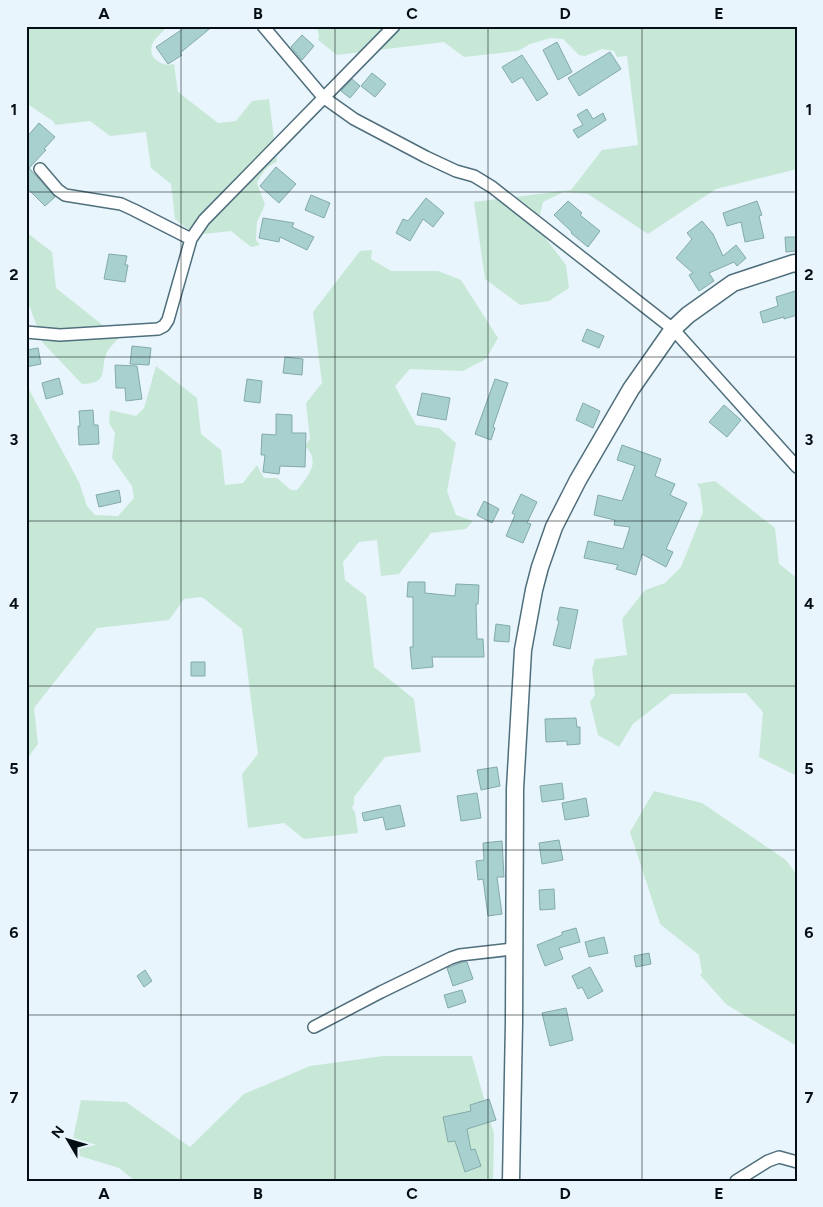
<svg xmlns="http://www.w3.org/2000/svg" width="823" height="1207" viewBox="0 0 823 1207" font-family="Figtree,sans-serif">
	<rect width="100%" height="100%" fill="#e8f5fc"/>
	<!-- green -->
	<path fill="#c8e8d7" d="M26,26H167C163,33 154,38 152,45C147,59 164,67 174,64L178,92L218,123L236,121L252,101L269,99L277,162C266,166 262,173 257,183L265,205L257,222L256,240L260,245L251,247L231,231L195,235L175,219L171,184L151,168L146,132L110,136L90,121L55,125L53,121L26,103Z
		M317,26H797V169L716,189L648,234L588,194L564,192L543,202L537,227L566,265L569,288L549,301L520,305L485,279L474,202L571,190L602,150L638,145L627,56L617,57L614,51L602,49L585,56L579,55L563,39L551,38L530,44L518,51L464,57L444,42L337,55L318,40L319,37Z
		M26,232L52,252L56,288L119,338C115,342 109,348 106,354C100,372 109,383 82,384L43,343L26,297Z
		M372,250L371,259L391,271H438L461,280L498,338L486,359L463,371L410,369L395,386L416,425L439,428L456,443L447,491L456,515L473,521L466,529L431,533L399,574L381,576L377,540L359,542L343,562L345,580L366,596L374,667L414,699L421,752L385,757L354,797V803L352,808L355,812L358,833L304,839L284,823L248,828L242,774L258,754L242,629L202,597L184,599L169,620L97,628L34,708L38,744L26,760V384L79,482L87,506L95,515L118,516L134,498L132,486L112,458L115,433L109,423L110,410L136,416L144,408L156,366L197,398L201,434L221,450L225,485L243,483L257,465L264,478H277L291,490H297C309,475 321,462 305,446L310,439L306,403L322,383L313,312L360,251Z
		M715,481L775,528L779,564L797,578V776L759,757L763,712L746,693L671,694L633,724L619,747L598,735L590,702L595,695L592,669L595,659L627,655L622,619L645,590L665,583L681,567L703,512L700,489L697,484Z
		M654,791L702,803L786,860L797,875V1046L727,1005L700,975L702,973L699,955L660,924L630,832Z
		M383,1056H472L494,1134L493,1181H135L119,1168L70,1153L81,1100L126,1102L190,1147L244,1094L310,1066Z"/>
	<!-- building -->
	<path fill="#a8d0cf" stroke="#83aaaa" d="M187,26H213L180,53L182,55L168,64L156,47Z
		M302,35L314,46L302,60L291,47Z
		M557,42L572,72L558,80L543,50Z
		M610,52L621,69L579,96L568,78Z
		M522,55L548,94L537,101L522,77L512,83L502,67Z
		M372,73L386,84L375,97L361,86Z
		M352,79L360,86L350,98L341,91Z
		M587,109L593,119L603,113L606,120L578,138L573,130L583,125L577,115Z
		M39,123L55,137L44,149L46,150L29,168L55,197L45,206L26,187V138Z
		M276,167L296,184L279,203L260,186Z
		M311,195L330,203L324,218L305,210Z
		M426,198L444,213L433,227L423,219L410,241L396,233L403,219L408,221Z
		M568,201L582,213L580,215L600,231L588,247L571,233L572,232L554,215Z
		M757,201L762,215L759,216L764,238L745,242L741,222L727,226L723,213Z
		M263,218L294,223L292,227L314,237L307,250L280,237L279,242L259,238Z
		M702,221L713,234L723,256L736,245L746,258L737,266L734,262L709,273L714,281L699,291L689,275L693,273L676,258L692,239L687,233Z
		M785,237H797V251L786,252Z
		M109,254L127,256L125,265H128L125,282L104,279Z
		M795,291L797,298V315L784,319V317L763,323L760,312L778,306L776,297Z
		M587,329L604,336L599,348L582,341Z
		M132,346L151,348L149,365L130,364Z
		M38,348L41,364L26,367V350Z
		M285,357L303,359L302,375L283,373Z
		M115,365L137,366L142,399L126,401L125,388H116Z
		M59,378L63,394L46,399L42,383Z
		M247,379L262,381L260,403L244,401Z
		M495,379L508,383L493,427L495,428L491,440L475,434Z
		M422,393L450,398L446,420L417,415Z
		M583,403L600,411L593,428L576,420Z
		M724,405L741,420L727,437L709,422Z
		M93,410L94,425H98L99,444L79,445L78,426H80L79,411Z
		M276,414L292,415V433H306L305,467L280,466L279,474L263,472L265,455H261L262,434L276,435Z
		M622,445L661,459L655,476L675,484L670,495L687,503L666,549L673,552L666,567L642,554L636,575L616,569L618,565L584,558L588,541L623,549L630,527L614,525L615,520L594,515L598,495L622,501L635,466L617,460Z
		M119,490L121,502L99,507L96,495Z
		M521,494L537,502L527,523L531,524L523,543L506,536L515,515L512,513Z
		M484,501L499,509L492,523L477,515Z
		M408,582H425V593L455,596L456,584L479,585L478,604H476L477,639H483L484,657H432L433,667L412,669L410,647H413V597H407Z
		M560,607L578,610L570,649L553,645L559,621L557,620Z
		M496,624L510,626L509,642L494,641Z
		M191,662H205V676H191Z
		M576,718L577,727H580V744L567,745V741L546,742L545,719Z
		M497,767L500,786L481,790L477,770Z
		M562,783L564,799L542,802L540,786Z
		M477,793L481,818L461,821L457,796Z
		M586,798L589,816L565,820L562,803Z
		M400,805L405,826L386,830L383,817L364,821L362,813L366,812Z
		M559,840L563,860L542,864L539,843Z
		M502,841L504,877H497L502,914L488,916L483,879L478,880L476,861L484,860L483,843Z
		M554,889L555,909L540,910L539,890Z
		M576,928L580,942L559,948L563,959L545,966L537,945L562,935V932Z
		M604,937L608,953L589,957L585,942Z
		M649,953L651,964L636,967L634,956Z
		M463,962H467L473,979L453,986L447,968Z
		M590,967L603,991L588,999L582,987L578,989L572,976Z
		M145,970L152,981L144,987L137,976Z
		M462,990L466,1002L448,1008L444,995Z
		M566,1008L573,1040L550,1046L542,1013Z
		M489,1099L496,1120L467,1129L471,1150L475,1149L481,1166L465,1172L455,1141L448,1142L443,1117L471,1111L470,1105Z"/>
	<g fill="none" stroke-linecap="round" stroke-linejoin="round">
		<!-- street casing -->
		<g stroke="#506f7d" stroke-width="14">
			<path id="street" d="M263,26L323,97L354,119L426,157L456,171L474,176L492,187L673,329L797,467
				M40,169L58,190L65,195L121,204L134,210L191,239L204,220L394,26
				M26,332L60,335L158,329L164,326L168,320L191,239
				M314,1027L381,992L451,958L460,955L513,949
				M736,1181L768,1161L779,1157L797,1162"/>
		</g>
		<!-- secondary casing -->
		<g stroke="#506f7d" stroke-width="19">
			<path id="secondary" d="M511,1181L514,1022L515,789L523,650L534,590L540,567L554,527L578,480L631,389L673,329L688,315L733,283L794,263L797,264"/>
		</g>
		<!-- street -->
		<use href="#street" stroke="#fff" stroke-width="11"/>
		<!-- secondary -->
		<use href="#secondary" stroke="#fff" stroke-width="16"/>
	</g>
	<!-- grid -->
	<path fill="none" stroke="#040e14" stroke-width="1" stroke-opacity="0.55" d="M181,26V1181M335,26V1181M488,26V1181M642,26V1181M26,192H797M26,357H797M26,521H797M26,686H797M26,850H797M26,1015H797"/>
	<!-- border -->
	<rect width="823" height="1207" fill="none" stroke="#e8f5fc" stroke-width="55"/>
	<!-- north arrow -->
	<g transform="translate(68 1140) rotate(308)" stroke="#e8f5fc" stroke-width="4" paint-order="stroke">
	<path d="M0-4L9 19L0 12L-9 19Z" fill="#040e14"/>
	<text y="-8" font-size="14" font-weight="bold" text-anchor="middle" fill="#040e14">N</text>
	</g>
	<rect x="28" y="28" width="768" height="1152" fill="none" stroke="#040e14" stroke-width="2"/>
	<g font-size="16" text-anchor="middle" font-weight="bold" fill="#040e14">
		<text x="104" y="19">A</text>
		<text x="258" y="19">B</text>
		<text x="412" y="19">C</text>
		<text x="565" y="19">D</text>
		<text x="719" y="19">E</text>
		<text x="14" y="115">1</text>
		<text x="809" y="115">1</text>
		<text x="14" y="280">2</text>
		<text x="809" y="280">2</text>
		<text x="14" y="445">3</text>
		<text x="809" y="445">3</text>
		<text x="14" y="609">4</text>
		<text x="809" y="609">4</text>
		<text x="14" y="774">5</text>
		<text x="809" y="774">5</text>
		<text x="14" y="938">6</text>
		<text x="809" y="938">6</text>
		<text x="14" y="1103">7</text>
		<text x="809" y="1103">7</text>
		<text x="104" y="1199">A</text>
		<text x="258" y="1199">B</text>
		<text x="412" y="1199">C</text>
		<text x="565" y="1199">D</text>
		<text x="719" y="1199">E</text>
	</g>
</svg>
